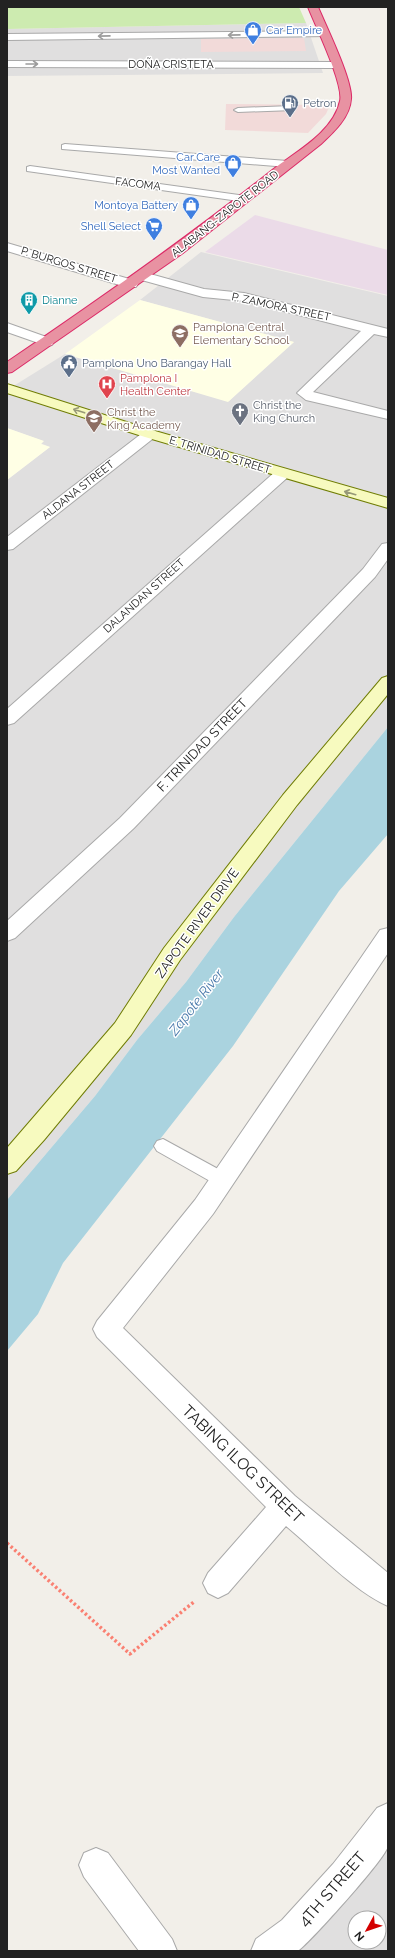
<svg xmlns="http://www.w3.org/2000/svg" width="395" height="1958" viewBox="0 0 395 1958" font-family="Raleway,sans-serif">
	<rect width="100%" height="100%" fill="#f2efe9"/>
	<!-- residential -->
	<path fill="#e0dfdf" fill-rule="evenodd" d="M306,23L323,73L7,76V29Z
		M201,252L388,296V727L234,917L186,982L137,1040L95,1096L7,1200V480L50,447L40,443L43,441L7,428V390L65,354L229,401L294,342L140,300Z
		M388,1841V1951H292ZM355,1918H379V1942H355Z"/>
	<!-- commercial -->
	<path fill="#f2dad9" d="M304,38L306,51L201,52V39Z
		M226,104L330,105L326,114L308,133L225,130Z"/>
	<!-- industrial -->
	<path fill="#ebdbe8" d="M255,215L388,250V295L205,252Z"/>
	<!-- education -->
	<path fill="#ffffe5" d="M140,300L294,342L228,402L65,354Z
		M7,428L44,441L41,444L50,447L7,480Z"/>
	<!-- grass -->
	<path fill="#cdebb0" d="M7,7H299L306,23L7,29Z"/>
	<!-- water -->
	<path fill="#aad3df" d="M388,727V834L339,891L233,1046L63,1263L38,1314L7,1351V1200L95,1096L137,1040L186,982L234,917Z"/>
	<g fill="none" stroke-linecap="round" stroke-linejoin="round">
		<!-- lane casing -->
		<g stroke="#a9a9a9" stroke-width="2">
			<path id="lane" d="M291,106L295,108L294,110L238,112L234,110L238,108Z
				M65,144L288,161L292,164L288,167L62,149V145Z
				M30,166L246,196L250,199L246,202L27,171V167Z
				M163,1139L229,1175L232,1180L229,1185L223,1187L217,1185L157,1151L154,1146L157,1141Z"/>
		</g>
		<!-- street casing -->
		<g stroke="#a9a9a9" stroke-width="2">
			<path id="street" d="M324,31L328,32L329,34L328,36L7,40V34Z
				M7,61L335,62L340,65L335,68L7,67Z
				M7,243L136,281L138,284L136,287H126L7,251Z
				M143,272L204,289L244,293L388,329V337L374,334L313,392L388,411V419L306,400L297,393L361,331L244,301L203,297L138,279L136,276L138,273Z
				M7,323L52,339L54,342L52,345L47,346L7,332Z
				M150,429L155,431L158,434L155,437L13,549L7,550V537L145,431Z
				M282,469L288,471L290,474L288,477L14,723L7,725V709L276,471Z
				M388,543V559L375,577L134,828L15,938L7,941V921L120,818L363,569L382,544Z
				M388,928V953L213,1214L123,1328L295,1496L388,1573V1606C355,1592 315,1550 286,1526L228,1593L218,1598L208,1593L203,1583L208,1573L266,1507L97,1337L93,1329L97,1321L195,1200L380,930Z
				M388,1803C388,1816 390,1833 388,1846C386,1858 312,1940 298,1951H251L256,1939L282,1920L333,1864L377,1808Z
				M96,1848L108,1853L172,1939L177,1951H139L84,1877L79,1865L84,1853Z"/>
		</g>
		<!-- secondary casing -->
		<g stroke="#707d05" stroke-width="2">
			<path id="secondary" d="M7,384L155,431L388,498V508L145,437L7,393Z
				M388,676V694L297,805L180,960L131,1035L44,1140L16,1171L7,1174V1148L115,1023L164,948L283,795L382,678Z"/>
		</g>
		<!-- highway casing -->
		<g stroke="#dc2a67" stroke-width="2">
			<path id="highway" d="M308,7H318C326,26 353,81 351,99C350,117 334,132 321,144L183,253L12,372L7,373V362C97,301 186,239 271,171C295,152 333,133 340,101C344,84 315,25 308,7Z"/>
		</g>
		<!-- path -->
		<path stroke="#fa8072" stroke-width="3.5" stroke-dasharray="2.5 2.5" stroke-linecap="butt" d="M7,1543L130,1654L195,1601"/>
		<!-- lane -->
		<use href="#lane" fill="#fff" fill-rule="evenodd"/>
		<!-- street -->
		<use href="#street" fill="#fff" fill-rule="evenodd"/>
		<!-- secondary -->
		<use href="#secondary" fill="#f7fabf" fill-rule="evenodd"/>
		<!-- highway -->
		<use href="#highway" fill="#e892a2" fill-rule="evenodd"/>
	</g>
	<!-- one-way arrows -->
	<defs><path id="oneway-shaft" d="M-6 0H5M1.5-3L5.5 0L1.5 3" fill="none" stroke-width="1.6" stroke-linecap="round" stroke-linejoin="round"/></defs>
	<g stroke="#9c9c9c">
		<use href="#oneway-shaft" transform="translate(234 35) rotate(179)"/>
		<use href="#oneway-shaft" transform="translate(104 36) rotate(179)"/>
		<use href="#oneway-shaft" transform="translate(32 64)"/>
	</g>
	<g stroke="#979978">
		<use href="#oneway-shaft" transform="translate(79 411) rotate(-162)"/>
		<use href="#oneway-shaft" transform="translate(350 493) rotate(-164)"/>
	</g>
	<!-- icons -->
	<defs>
		<g id="shop-pin" transform="scale(0.9)"><path d="M0 17L-7.5 6A9.5 9.5 0 1 1 7.5 6Z" fill="#3f7fe0" stroke="#fff"/><path d="M-5-2.5h2.3a2.7 3.5 0 0 1 5.4 0H5L5.5 6h-11ZM-1.5-2.5h3a1.5 2.3 0 0 0-3 0Z" fill="#fff"/></g>
		<g id="fuel-pin" transform="scale(0.9)"><path d="M0 17L-7.5 6A9.5 9.5 0 1 1 7.5 6Z" fill="#5c6f8a" stroke="#fff"/><path d="M-5.5-6h7V0h2V4h1.3V-2.5L3-4.5l.8-.8L6-3V5H2.5V1h-1V6h-7ZM-4.2-4.7v3.2H.2V-4.7Z" fill="#fff"/></g>
		<g id="supermarket-pin" transform="scale(0.9)"><path d="M0 17L-7.5 6A9.5 9.5 0 1 1 7.5 6Z" fill="#3f7fe0" stroke="#fff"/><path d="M-6-5.5h2.5l.6 2H6L4.5 2H-2.5L-4.4-4H-6ZM-1.5 3.2a1.3 1.3 0 1 0 .1 0ZM3 3.2a1.3 1.3 0 1 0 .1 0Z" fill="#fff"/></g>
		<g id="building-pin" transform="scale(0.9)"><path d="M0 17L-7.5 6A9.5 9.5 0 1 1 7.5 6Z" fill="#0f9aa8" stroke="#fff"/><path d="M-4-6H4V6H1V3H-1V6H-4ZM-2.5-4.3h1.7v1.8h-1.7ZM.8-4.3h1.7v1.8H.8ZM-2.5-1h1.7V.8h-1.7ZM.8-1h1.7V.8H.8Z" fill="#fff"/></g>
		<g id="school-pin" transform="scale(0.9)"><path d="M0 17L-7.5 6A9.5 9.5 0 1 1 7.5 6Z" fill="#8d6e63" stroke="#fff"/><path d="M0-5L7-2L0 1L-7-2ZM-4 1L0 2.5L4 1V4Q0 6-4 4Z" fill="#fff"/></g>
		<g id="civic-pin" transform="scale(0.9)"><path d="M0 17L-7.5 6A9.5 9.5 0 1 1 7.5 6Z" fill="#5c6f8a" stroke="#fff"/><path d="M-.6-6.5H3V-4.5H.6V-3L4-1V1h2V6H-6V1h2V-1L-.6-3ZM-1.2 2.5V6h2.4V2.5Z" fill="#fff"/></g>
		<g id="hospital-pin" transform="scale(0.9)"><path d="M0 17L-7.5 6A9.5 9.5 0 1 1 7.5 6Z" fill="#e0444e" stroke="#fff"/><path d="M-5-5h3v3.5h4V-5h3V5h-3V1.5h-4V5h-3Z" fill="#fff"/></g>
		<g id="church-pin" transform="scale(0.9)"><path d="M0 17L-7.5 6A9.5 9.5 0 1 1 7.5 6Z" fill="#6b7280" stroke="#fff"/><path d="M-1.2-6h2.4v3.5h3.3v2.4h-3.3V6h-2.4V-.1h-3.3v-2.4h3.3Z" fill="#fff"/></g>
	</defs>
	<g fill-rule="evenodd">
		<use href="#shop-pin" x="253" y="30"/>
		<use href="#fuel-pin" x="290" y="103"/>
		<use href="#shop-pin" x="233" y="163"/>
		<use href="#shop-pin" x="191" y="205"/>
		<use href="#supermarket-pin" x="154" y="226"/>
		<use href="#building-pin" x="29" y="300"/>
		<use href="#school-pin" x="180" y="333"/>
		<use href="#civic-pin" x="69" y="363"/>
		<use href="#hospital-pin" x="107" y="384"/>
		<use href="#church-pin" x="240" y="411"/>
		<use href="#school-pin" x="94" y="418"/>
	</g>
	<g text-anchor="middle" dominant-baseline="central" stroke-width="3" stroke-linejoin="round" paint-order="stroke">
		<!-- far-shop labels -->
		<g font-size="11" fill="#366cbe" stroke="#fff" text-anchor="end">
			<text x="266" y="30" text-anchor="start">Car Empire</text>
			<text x="220" y="157">Car Care<tspan x="220" dy="13">Most Wanted</tspan></text>
			<text x="178" y="205">Montoya Battery</text>
			<text x="141" y="226">Shell Select</text>
		</g>
		<!-- far-street labels -->
		<g font-size="11" fill="#222" stroke="#fff">
			<text x="171" y="64">DOÑA CRISTETA</text>
			<text transform="translate(138 184) rotate(7)">FACOMA</text>
			<text transform="translate(225 214) rotate(-38)">ALABANG-ZAPOTE ROAD</text>
			<text transform="translate(69 265) rotate(17)">P. BURGOS STREET</text>
			<text transform="translate(281 307) rotate(12)">P. ZAMORA STREET</text>
			<text transform="translate(220 455) rotate(17)">E. TRINIDAD STREET</text>
			<text transform="translate(78 490) rotate(-38)">ALDANA STREET</text>
			<text transform="translate(144 596) rotate(-42)">DALANDAN STREET</text>
		</g>
		<!-- far-service labels -->
		<g font-size="11" fill="#4e5e75" stroke="#fff" text-anchor="start">
			<text x="303" y="103">Petron</text>
			<text x="82" y="363">Pamplona Uno Barangay Hall</text>
		</g>
		<!-- far-culture labels -->
		<g font-size="11" fill="#0d838f" stroke="#fff" text-anchor="start">
			<text x="42" y="300">Dianne</text>
		</g>
		<!-- far-education labels -->
		<g font-size="11" fill="#785e54" stroke="#fff" text-anchor="start">
			<text x="193" y="327">Pamplona Central<tspan x="193" dy="13">Elementary School</tspan></text>
			<text x="107" y="412">Christ the<tspan x="107" dy="13">King Academy</tspan></text>
		</g>
		<!-- far-health labels -->
		<g font-size="11" fill="#be3a42" stroke="#fff" text-anchor="start">
			<text x="120" y="378">Pamplona I<tspan x="120" dy="13">Health Center</tspan></text>
		</g>
		<!-- far-worship labels -->
		<g font-size="11" fill="#5b616d" stroke="#fff" text-anchor="start">
			<text x="253" y="405">Christ the<tspan x="253" dy="13">King Church</tspan></text>
		</g>
		<!-- street labels -->
		<g font-size="13" fill="#222" stroke="#fff">
			<text transform="translate(202 745) rotate(-46)">F. TRINIDAD STREET</text>
			<text transform="translate(197 923) rotate(-54)">ZAPOTE RIVER DRIVE</text>
		</g>
		<!-- water labels -->
		<g font-size="14" font-style="italic" fill="#4a7aab" stroke="#fff">
			<text transform="translate(196 1002) rotate(-52)">Zapote River</text>
		</g>
		<!-- near-street labels -->
		<g font-size="16" fill="#222" stroke="#fff">
			<text transform="translate(243 1464) rotate(44)">TABING ILOG STREET</text>
			<text transform="translate(332 1889) rotate(-49)">4TH STREET</text>
		</g>
	</g>
	<!-- border -->
	<rect width="395" height="1958" fill="none" stroke="#222222" stroke-width="16"/>
	<!-- north arrow -->
	<g transform="translate(367 1930) rotate(230)"><circle r="19" fill="#ffffff" stroke="#a7a7a7"/>
	<path d="M0-3L7 15L0 10L-7 15Z" fill="#d40000"/>
	<text y="-6" font-size="11" font-weight="bold" text-anchor="middle" fill="#222222">N</text>
	</g>
</svg>
